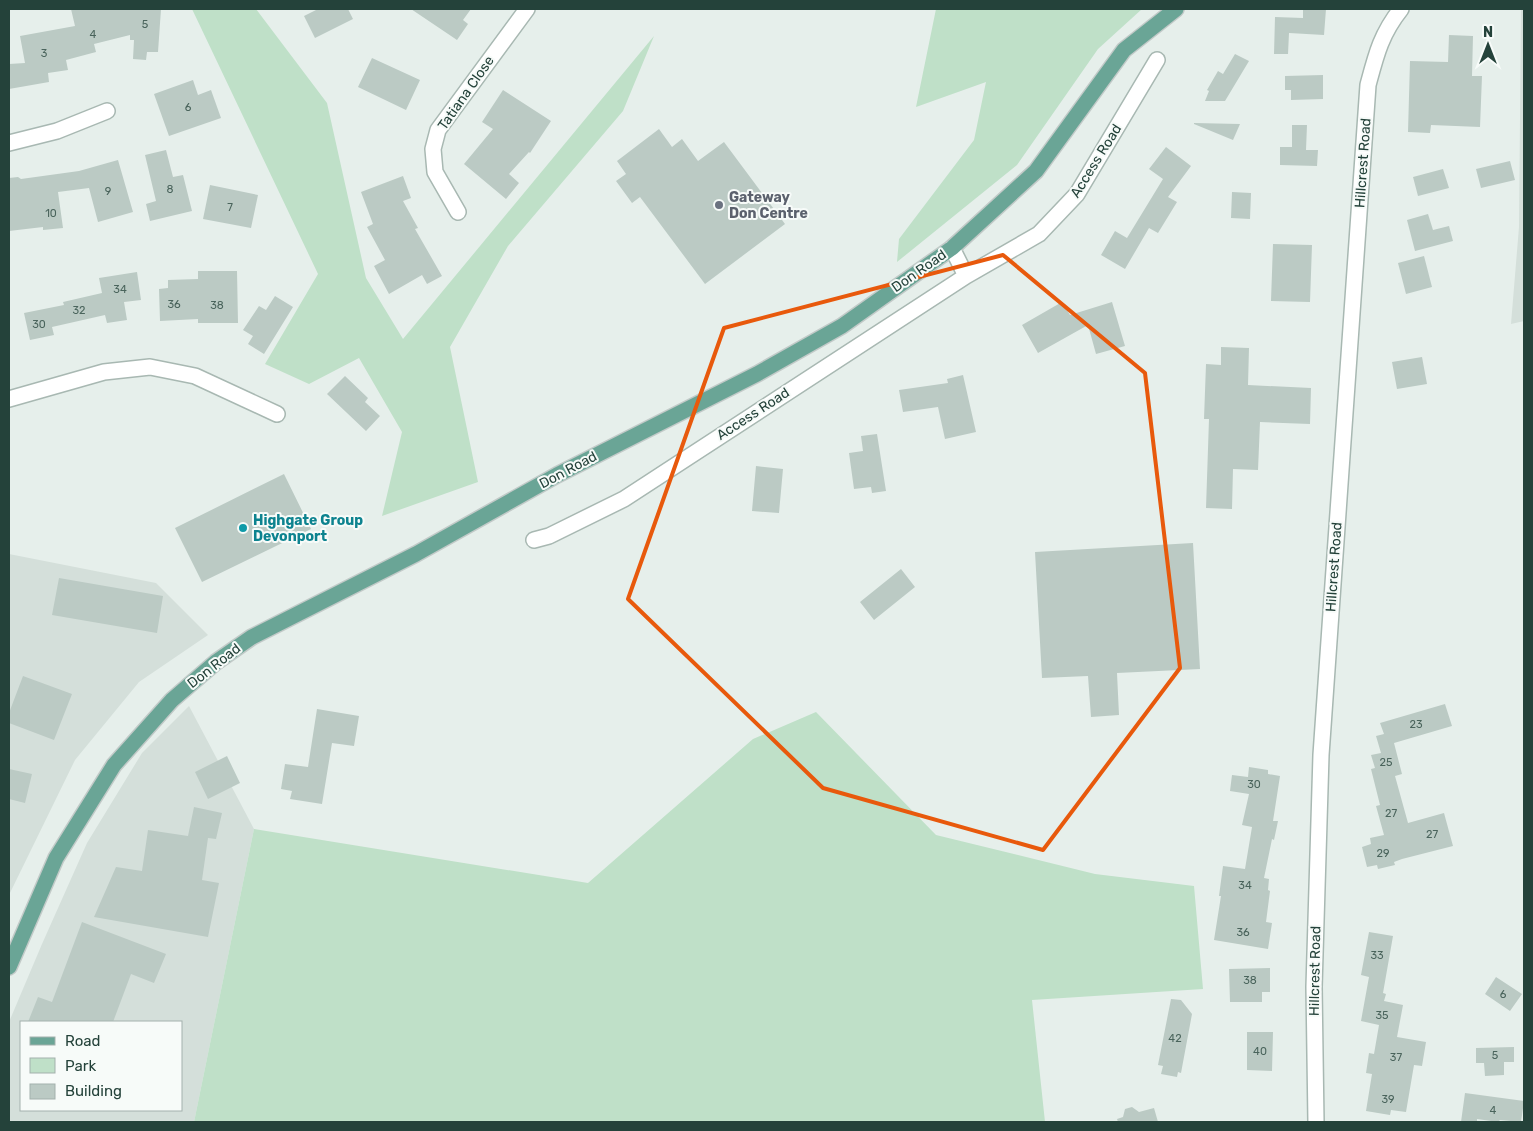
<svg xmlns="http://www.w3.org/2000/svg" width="1533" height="1131" viewBox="0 0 1533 1131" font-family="Rubik,sans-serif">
	<rect width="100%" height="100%" fill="#e6efeb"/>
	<!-- built -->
	<path fill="#d4dfda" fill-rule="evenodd" d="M1521,9H1524V321L1511,324L1519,227Z
		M9,554L156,583L208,635L139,682L75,760L9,895Z
		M189,706L254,829L194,1122H9V1022L42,944L87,843L142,753ZM21,1022H181V1110H21Z"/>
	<!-- green -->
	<path fill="#bfe0c8" d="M192,9H256L327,103L366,278L403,339L654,36L623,111L508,246L450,347L478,482L382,516L402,432L359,358L309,384L265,364L318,274Z
		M936,9H1142L1098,49L1017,165L897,262L899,239L974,140L986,82L916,107Z
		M816,712L936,835L1095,874L1194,886L1203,989L1032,1000L1045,1122H194L254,829L588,883L753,739Z"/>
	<!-- building -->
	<path fill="#bbcac4" d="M71,9H161L158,52H147L146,60L133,59L134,40H130V35L94,44L96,52L66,60L68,70L48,73L49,82L9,89V64L25,63L20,36L75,26Z
		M318,9H348L353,19L315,38L304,16Z
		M411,9H471L463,20L468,24L457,40Z
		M1303,9H1326L1324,35L1289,33L1288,54H1274L1275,17L1303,18Z
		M1449,35L1473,36L1472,76H1482L1480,127L1431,125L1430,133L1408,132L1410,61L1448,62Z
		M1235,54L1249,61L1225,101H1205L1209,91L1207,90L1218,71L1223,74Z
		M372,58L420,80L406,110L358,87Z
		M1323,75V99L1291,100V90H1285V76Z
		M193,80L198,95L211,90L221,118L169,136L154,94Z
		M503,90L551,121L530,153L529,152L509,174L519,183L506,199L464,164L493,129L482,122Z
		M1194,123L1240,124L1233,140L1194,124Z
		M1292,125H1307L1306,150H1318L1317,166L1280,165V147H1292Z
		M659,129L672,147L682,139L698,161L724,142L785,224L705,284L640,197L632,203L616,181L626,174L617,161Z
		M1166,147L1191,166L1168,197L1177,202L1158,233L1149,228L1125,269L1101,255L1115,231L1127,238L1163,179L1149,169Z
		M166,150L173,177L183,175L192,211L150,221L146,204L156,201L145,155Z
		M118,160L133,212L98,222L89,188L58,192L63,228L43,230V227L9,231V178L18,177L21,179L79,171Z
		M1510,161L1515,180L1481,188L1476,169Z
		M1443,169L1449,188L1418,196L1413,177Z
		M403,176L411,198L403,201L418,228L415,229L442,276L427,284L422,275L389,294L374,266L385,260L367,227L373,224L361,192Z
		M210,185L258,195L251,228L203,219Z
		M1232,192L1251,193L1250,219L1231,218Z
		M1428,214L1433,230L1449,226L1453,241L1415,251L1407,220Z
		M1273,244L1312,245L1310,302L1271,301Z
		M1424,256L1432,287L1406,294L1398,263Z
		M198,271H237L238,323H198V319L160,321L159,289L168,288V280L198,279Z
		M137,272L141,300L124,302L127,320L107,323L105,315L52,327L54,335L30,340L24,313L64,305L63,302L102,293L99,278Z
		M275,296L293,307L264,354L248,344L253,336L243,330L259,306L266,310Z
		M1062,302L1070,315L1112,302L1125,346L1096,354L1088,325L1038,353L1022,325Z
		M1221,347L1249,348L1248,385L1311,388L1310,424L1260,422L1258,470L1233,469L1232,509L1206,508L1209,419H1204L1206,364L1221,365Z
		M1422,357L1427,384L1397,389L1392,362Z
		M963,375L976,432L945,439L938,407L903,412L899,390L948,383L947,379Z
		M345,376L368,398L365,402L380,416L366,431L327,394Z
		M877,434L886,491L872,493L871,487L854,489L849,453L863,451L861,436Z
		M756,466L783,469L779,513L752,511Z
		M284,474L311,529L202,582L175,528Z
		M1193,543L1200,669L1117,673L1119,715L1091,717L1088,676L1042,678L1035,552Z
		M901,569L915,587L874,620L860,602Z
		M59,578L163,596L157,633L52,615Z
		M23,676L72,694L54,740L9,723V713Z
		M1445,704L1452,726L1394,743L1402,774L1395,776L1408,823L1444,813L1453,846L1402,859L1394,862L1395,865L1378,869L1377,865L1367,867L1362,847L1371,844L1370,838L1384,835L1376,806L1380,805L1371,769L1375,768L1371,755L1381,753L1376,736L1384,734L1380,723Z
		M317,709L359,716L354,746L332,743L322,804L290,799L292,791L281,789L285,764L308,767Z
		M227,756L240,783L208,799L195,772Z
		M1249,767L1268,770V774L1280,776L1273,821H1278L1274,840L1272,839L1264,878L1269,879L1268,890L1270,891L1266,922L1272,923L1268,949L1214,940L1221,896H1219L1223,866L1245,869L1252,827L1242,825L1249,794L1230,791L1232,775L1248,777Z
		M9,769L32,774L25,803L9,799Z
		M194,807L222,813L216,839L208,838L202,880L219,883L208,937L94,917L116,867L142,871L148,830L188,836Z
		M82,922L166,954L154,983L131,974L113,1022H28L38,997L52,1002Z
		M1369,932L1393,936L1383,993L1386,994L1384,1001L1403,1005L1397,1037L1426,1042L1422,1066L1414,1065L1406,1112L1391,1110L1390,1115L1366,1111L1372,1074L1366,1073L1369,1053L1374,1054L1379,1025L1361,1021L1369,977L1361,975Z
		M1270,968V992H1262V1002H1230L1229,969Z
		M1496,977L1522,994L1510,1011L1485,994Z
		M1171,999L1181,1000L1192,1014L1181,1073L1178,1072L1177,1077L1161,1074L1163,1066L1158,1065Z
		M1247,1032H1273L1272,1071L1247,1070Z
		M1514,1047V1062H1504V1075L1485,1076L1484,1063H1476V1048Z
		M1465,1093L1524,1101L1521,1122L1500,1120L1498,1122L1477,1119V1122H1461Z
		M1132,1107L1139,1112L1154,1108L1158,1122H1118L1117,1119L1123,1117L1125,1109Z"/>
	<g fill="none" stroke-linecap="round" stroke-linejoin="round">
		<!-- minor casing -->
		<g stroke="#a8b8b2" stroke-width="18">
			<path id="minor" d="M9,143L57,131L107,111
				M458,212L435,172L433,149L438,130L527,9
				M952,248L966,276
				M9,399L104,372L150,367L195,376L277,414
				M534,540L549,536L624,499L966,276L1039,234L1077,194L1157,60
				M1316,1122L1314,987L1321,755L1368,85C1376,55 1381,34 1401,9"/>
		</g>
		<!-- major casing -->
		<g stroke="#c2cac8" stroke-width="18">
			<path id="major" d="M9,967L56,858L114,765L172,700L216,662L252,637L416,554L557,475L757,374L842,326L952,248L1036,171L1124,50L1176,9"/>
		</g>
		<!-- minor -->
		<use href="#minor" stroke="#fff" stroke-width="15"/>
		<!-- major -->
		<use href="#major" stroke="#6aa596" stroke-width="15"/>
	</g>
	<!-- marked area -->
	<path fill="none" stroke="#e8590c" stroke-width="4" stroke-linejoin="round" d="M1003,255L1145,373L1180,668L1043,850L823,788L628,599L724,328Z"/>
	<!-- markers -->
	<circle fill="#6b7280" stroke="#f7fbf9" stroke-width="2" cx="719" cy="205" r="5"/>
	<circle fill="#0f9aa8" stroke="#f7fbf9" stroke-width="2" cx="243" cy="528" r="5"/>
	<g text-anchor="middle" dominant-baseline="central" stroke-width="4" stroke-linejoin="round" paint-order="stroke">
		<!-- number labels -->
		<g font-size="11" fill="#4a645c">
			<text x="145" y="24">5</text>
			<text x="93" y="34">4</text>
			<text x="44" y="53">3</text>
			<text x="188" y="107">6</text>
			<text x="170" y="189">8</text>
			<text x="108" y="191">9</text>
			<text x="230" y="207">7</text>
			<text x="51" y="213">10</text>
			<text x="120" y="289">34</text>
			<text x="174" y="304">36</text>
			<text x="217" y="305">38</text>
			<text x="79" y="310">32</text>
			<text x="39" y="324">30</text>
			<text x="1416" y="724">23</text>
			<text x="1386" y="762">25</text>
			<text x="1254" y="784">30</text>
			<text x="1391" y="813">27</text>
			<text x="1432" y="834">27</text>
			<text x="1383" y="853">29</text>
			<text x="1245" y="885">34</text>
			<text x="1243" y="932">36</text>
			<text x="1377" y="955">33</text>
			<text x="1250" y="980">38</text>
			<text x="1503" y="994">6</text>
			<text x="1382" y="1015">35</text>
			<text x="1175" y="1038">42</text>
			<text x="1260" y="1051">40</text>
			<text x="1495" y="1055">5</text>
			<text x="1396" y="1057">37</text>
			<text x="1388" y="1099">39</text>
			<text x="1493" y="1110">4</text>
		</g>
		<!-- street labels -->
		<g font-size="14" fill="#24423a" stroke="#f7fbf9">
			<text transform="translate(466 93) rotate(-55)">Tatiana Close</text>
			<text transform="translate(1096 161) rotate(-58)">Access Road</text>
			<text transform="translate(1363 163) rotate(-86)">Hillcrest Road</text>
			<text transform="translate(919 271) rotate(-35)">Don Road</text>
			<text transform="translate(753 414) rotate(-33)">Access Road</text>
			<text transform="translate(568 470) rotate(-28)">Don Road</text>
			<text transform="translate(1334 567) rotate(-86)">Hillcrest Road</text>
			<text transform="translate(214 666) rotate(-38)">Don Road</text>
			<text transform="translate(1315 971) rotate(-89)">Hillcrest Road</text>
		</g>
		<!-- worship labels -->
		<g font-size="14" font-weight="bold" fill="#5b616d" stroke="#f7fbf9" text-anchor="start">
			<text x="729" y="197">Gateway<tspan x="729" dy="16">Don Centre</tspan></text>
		</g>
		<!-- culture labels -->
		<g font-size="14" font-weight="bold" fill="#0d838f" stroke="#f7fbf9" text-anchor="start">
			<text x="253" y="520">Highgate Group<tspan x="253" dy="16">Devonport</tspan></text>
		</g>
	</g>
	<!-- border -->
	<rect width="1533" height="1131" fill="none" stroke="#24423a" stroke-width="20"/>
	<!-- legend -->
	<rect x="20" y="1021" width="162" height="90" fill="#f7fbf9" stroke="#a3b1ad"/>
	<rect x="30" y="1037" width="25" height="8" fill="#6aa596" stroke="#a3b1ad"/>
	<text x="65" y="1046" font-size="15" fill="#24423a">Road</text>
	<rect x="30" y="1058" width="25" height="15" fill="#bfe0c8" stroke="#a3b1ad"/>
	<text x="65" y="1071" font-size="15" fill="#24423a">Park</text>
	<rect x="30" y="1084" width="25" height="15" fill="#bbcac4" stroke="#a3b1ad"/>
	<text x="65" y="1096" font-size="15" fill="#24423a">Building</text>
	<!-- north arrow -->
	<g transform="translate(1488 45)" stroke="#f7fbf9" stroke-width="4" paint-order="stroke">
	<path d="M0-4L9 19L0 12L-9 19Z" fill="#24423a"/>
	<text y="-8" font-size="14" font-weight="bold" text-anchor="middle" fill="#24423a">N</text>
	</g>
</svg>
